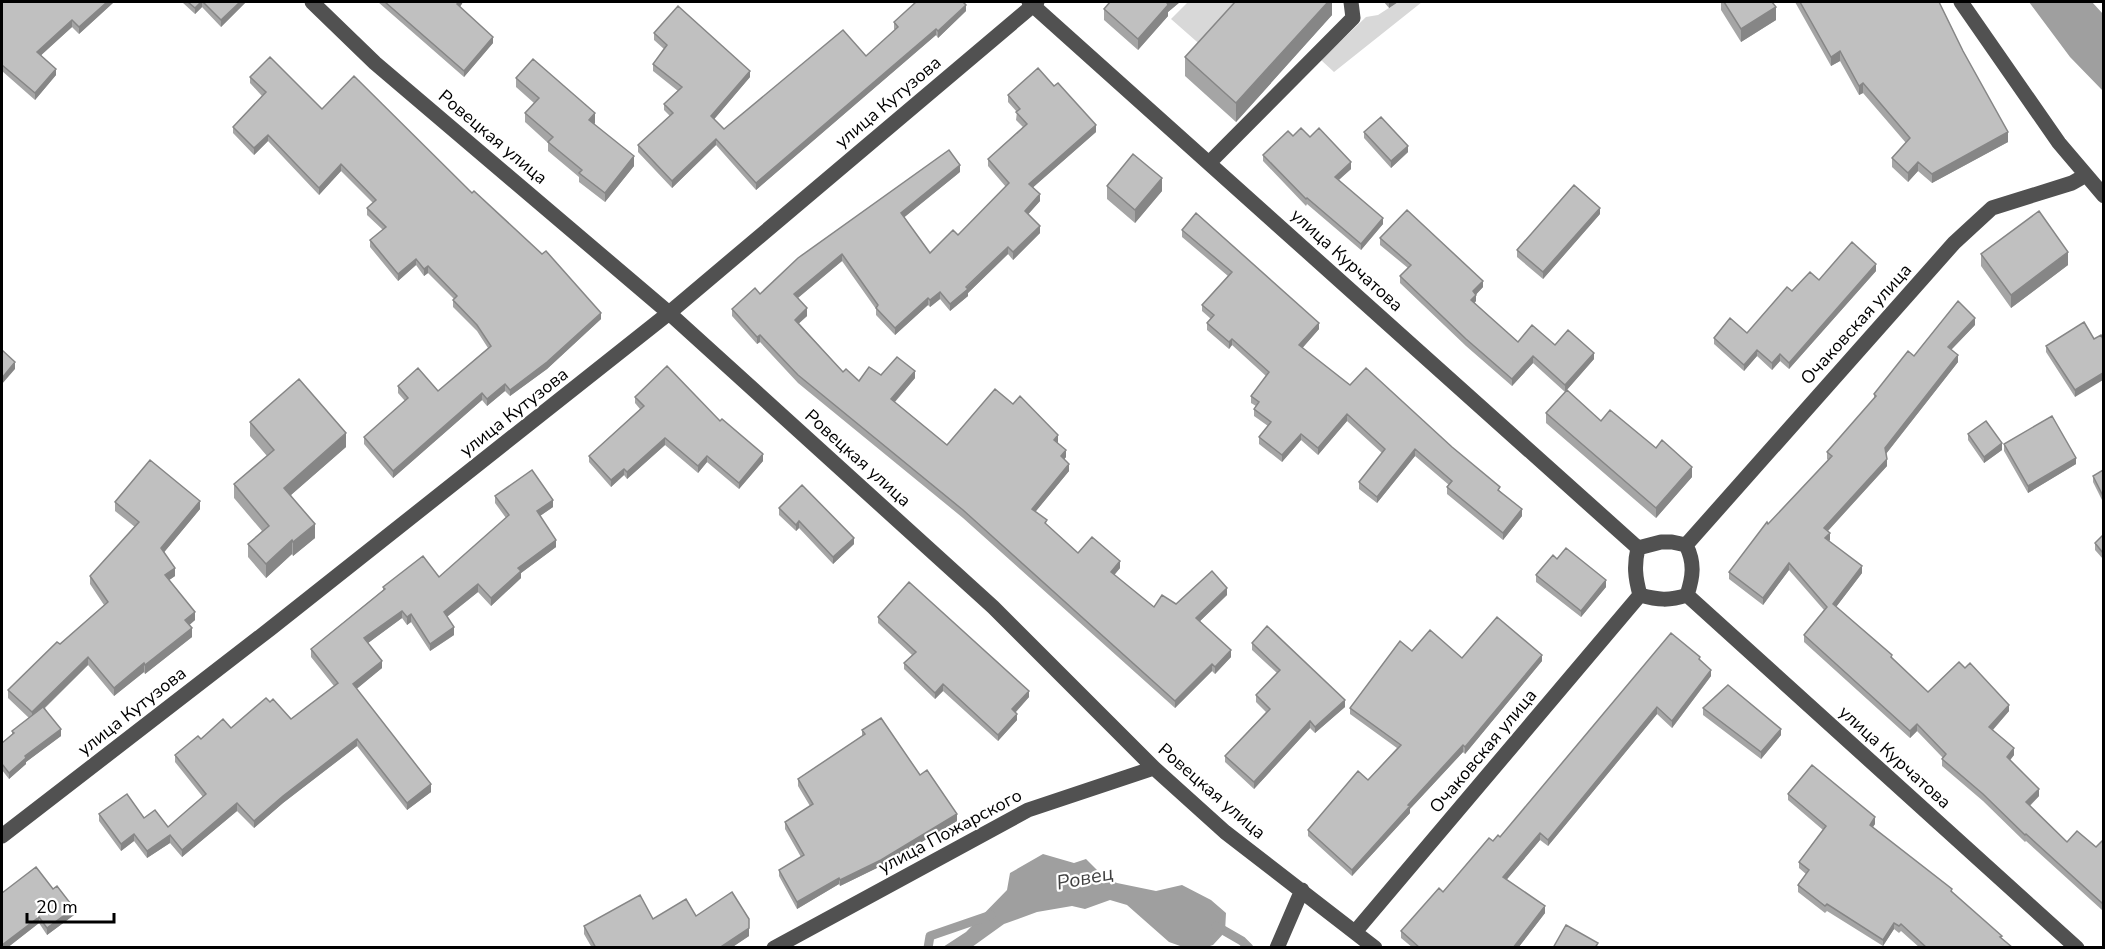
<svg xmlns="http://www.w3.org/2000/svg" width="2105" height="949" viewBox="0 0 2105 949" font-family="'Nunito Sans',sans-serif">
	<rect width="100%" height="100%" fill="#fff"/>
	<!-- green -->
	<path fill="#d8d8d8" d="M1188,2H1247L1204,48L1171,19Z
		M1398,2H1422L1334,72L1321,60L1366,17L1378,15Z"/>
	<!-- water -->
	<path fill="#9f9f9f" d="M2029,2H2092L2103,14V91L2070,57Z
		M1043,854L1074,863L1086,859L1103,876L1117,883L1156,891L1182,885L1211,900L1226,913L1225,932L1213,945L1207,947H1183L1169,942L1127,905L1110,900L1085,909L1072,906L1037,912L1004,924L972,947H943L966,932L1007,890L1010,873Z"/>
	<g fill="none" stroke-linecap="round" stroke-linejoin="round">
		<!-- stream -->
		<path stroke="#9f9f9f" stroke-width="9" d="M1216,926L1242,941L1249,948
			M928,948L930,936L991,915"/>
		<!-- minor -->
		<path stroke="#515151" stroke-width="15" d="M312,2L375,63L669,313L993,607L1154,768L1225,832L1375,948
			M1029,2L1638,548
			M1961,2L2059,143L2104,196
			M1209,163L1353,18L1351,2
			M1661,542H1672L1686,545C1695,563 1693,577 1687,595C1669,601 1658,600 1640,595C1635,577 1634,565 1638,548Z
			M1686,545L1954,243L1992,208L2072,183L2086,175
			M1687,595L2077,948
			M2,836L270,629L669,313L1037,2
			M1355,932L1640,595
			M774,948L1028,810L1154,768
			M1277,948L1302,890"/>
	</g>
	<!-- wall -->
	<path fill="#a5a5a5" d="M2,2H114L79,34L72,27L41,55L56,75L35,100L2,71Z
		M182,2H246L221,27L202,7L195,14Z
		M378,2H463L460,7L493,43L464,77Z
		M1110,2H1180L1168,12V16L1138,50L1104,20V9Z
		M1332,2V15L1236,122L1185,76V57Z
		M1384,2H1398L1389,8Z
		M1721,2H1724L1776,20L1741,42L1721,10Z
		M1795,2H1939L2008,142L1932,183L1918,171L1908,182L1892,167V158L1906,143L1863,93L1859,95L1840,61L1831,66Z
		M966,11L938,38L936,35L756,190L716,145L672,188L638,152V145L670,116L664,110V104L678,91L653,71V64L664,49L654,40V33L750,77L714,119L724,129L866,56L895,30L894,29V22Z
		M250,77L322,109L472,193L601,319L547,369L510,396L505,391L487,406L482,400L393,478L364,444V437L405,401L398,393V386L438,391L488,348L477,331L453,307V300L454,299L428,273L424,276L416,265L398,281L370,247V240L383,230L367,215V208L373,203L341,171L319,195L268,141L254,155L233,133V127L262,96L250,83Z
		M516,78L595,123L594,124L634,166L605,202L579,182V177L548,151V143L525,122V113L534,103L516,87Z
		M1008,95L1096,132L1033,187L1040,201L1028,214L1040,233L1013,260L1008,254L968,293V296L950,311L940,299L930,307L928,305L895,335L876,315V309L842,261L798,298L807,316L799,323L843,372L859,381L881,375L915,378L895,402L947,445L1058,442L1057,443L1066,457L1064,459L1069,471L1035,512L1047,525L1078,553L1120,568L1114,575L1154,607L1176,604L1227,595L1200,621L1231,657L1215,674L1212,671L1175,708L963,518L798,383L760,342L757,344L732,316V309L760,294L960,172L904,217L930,253L958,235L1006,187L988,166V159L1023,127L1016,120L1017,112L1008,102Z
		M1364,132L1408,152L1391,168L1364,138Z
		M1310,137L1351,169L1339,180L1383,224L1361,250L1307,204L1306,206L1263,161V155Z
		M1107,186L1162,191L1135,223L1107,199Z
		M1600,214L1543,279L1517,257V250Z
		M1182,230L1319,329L1302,348L1350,385L1500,491L1522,516L1503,540L1447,494V487L1449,485L1415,456L1377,503L1359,489V482L1382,453L1347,421L1318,455L1301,440L1282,462L1259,444V437L1268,426L1254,416V409L1256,406L1251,403V396L1266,376L1232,345L1229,349L1207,330V323L1211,319L1202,311V305L1228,276L1182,237Z
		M1380,238L1483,287L1476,294V301L1474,303L1518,342L1555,345L1594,359L1565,392L1533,363L1512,386L1466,346L1400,283V276L1408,268L1380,245Z
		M1981,254L2068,265L2011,308L1981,266Z
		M1876,271L1789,369L1780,361L1772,370L1757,356L1744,371L1714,344V338L1747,333L1792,291L1819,280Z
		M2084,322L2075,397L2046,352V346Z
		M1975,325L1951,350L1958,362L1886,454L1887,466L1828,531L1830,540L1829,541L1862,573L1836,607L1928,692L2009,711L1993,730L2014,755L2010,760L2039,796L2030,806L2067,842L2096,847L2103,840L2102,910L2026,841L2025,842L1983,801L1942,766V759L1943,758L1917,731L1910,738L1804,642V635L1824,610L1789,570L1763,605L1729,579V572L1768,524L1828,460L1827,459V452L1874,399V394L1914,356Z
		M635,397L720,421L763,461L739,489L707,462L698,473L665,445L627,479L624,475L611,487L589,462V456L640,409L635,403Z
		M1546,413L1601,421L1692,477L1656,518L1546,423Z
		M250,422L346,447L291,495L315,538L293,556L292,554L266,578L248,557V544L262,531L234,498V484L267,456L250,436Z
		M1968,434L2002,450L1984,463L1968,440Z
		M2004,444L2076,464L2028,493L2004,451Z
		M2103,470V502L2093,482V476Z
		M495,496L553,507L540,516L556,547L521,573V578L491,606L478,592L447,617L454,635L430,651L411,622L407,625L402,618L368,643L382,668L356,689L431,792L407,810L357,746L283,803L254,828L237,811L182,857L170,843L147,858L134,841L121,851L99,821V814L144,818L168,827L203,797L175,762V755L201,739L231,728L270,702L291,719L334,686L311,657V649L383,590V587L439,577L506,518L495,503Z
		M115,502L200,509L164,552L175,576L169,580L195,620L189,625L192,637L145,674L144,672L114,696L88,665L45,708L61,736L26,762V764L9,779L2,770V743L12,734V731L29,718L8,698V690L104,605L90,584V576L135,527L115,511Z
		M779,508L854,544L833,564L799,528L796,531L779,515Z
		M2103,535V559L2095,550V543Z
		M1557,559L1606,587L1581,617L1536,582V575Z
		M878,617L1029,697L1016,712L1017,720L998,741L943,691L935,699L904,669V663L912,655L878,623Z
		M1252,643L1345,707L1315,733L1310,728L1254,789L1225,762V756L1266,712L1256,702V695L1277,673L1252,650Z
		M1412,651L1462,658L1542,661L1465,754L1463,752L1410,809V813L1352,876L1308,836V830L1368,780L1397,748L1350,714V708Z
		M1700,660L1711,676L1672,728L1657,714L1548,846L1540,840L1506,880L1545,913L1518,948H1413L1401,938V931L1443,892L1493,841L1500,837Z
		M1703,708L1781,735L1761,759L1703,715Z
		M862,730L920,775L957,821L881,866L840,886L839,884L797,909L779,876V870L801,857L785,829V822L810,806L798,786V779L862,736Z
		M1788,794L1875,824L1873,827L1952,892L2002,939L2013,948H1920L1901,931L1899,933L1894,929L1883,946L1827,911L1825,913L1798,892V885L1806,874L1799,868V862L1823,830L1788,800Z
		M53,889L74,915L47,935L39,923L7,948H2Z
		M696,916L749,936L731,948H592L584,934V926L653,919Z"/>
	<!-- shaded-wall -->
	<path fill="#868686" d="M107,2H114L79,34V27Z
		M201,2H202V7L195,14V8Z
		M240,2H246L221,27V20Z
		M459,2H463L457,11V4Z
		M1168,2H1180L1168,12V16L1138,50V39Z
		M1328,2H1332V15L1236,122V103Z
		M1389,2H1398L1389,8Z
		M966,5V11L938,38V31Z
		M1776,7V20L1741,42V29Z
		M72,20V27L37,59V52Z
		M936,29V35L756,190V183Z
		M493,37V43L464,77V71Z
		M1840,51V61L1831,66V57Z
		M56,69V75L35,100V93Z
		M750,71V77L711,123V116Z
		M1863,83V93L1859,95V86Z
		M595,113V123L589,130V120Z
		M1096,125V132L1029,191V184Z
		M2008,132V142L1932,183V174Z
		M268,135V141L254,155V148Z
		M716,139V145L672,188V181Z
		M1408,146V152L1391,168V161Z
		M634,156V166L605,202V193Z
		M1351,162V169L1335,183V177Z
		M1918,162V171L1908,182V173Z
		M341,164V171L319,195V188Z
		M960,165V172L901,220V213Z
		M1162,178V191L1135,223V210Z
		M1040,194V201L1025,218V211Z
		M1600,208V214L1543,279V272Z
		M1383,218V224L1361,250V244Z
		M1040,226V233L1013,260V252Z
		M1008,247V254L968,293V296L950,311V304Z
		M2068,252V265L2011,308V295Z
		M842,254V261L794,301V294Z
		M416,259V265L398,281V274Z
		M1876,264V271L1789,369V363Z
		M428,266V273L424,276V269Z
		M1483,281V287L1473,298V291Z
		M940,292V299L930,307V300Z
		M1476,295V301L1471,307V300Z
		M928,298V305L895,335V328Z
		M807,308V316L795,327V320Z
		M601,313V319L547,369L510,396V390Z
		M1975,318V325L1948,353V347Z
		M1319,323V329L1299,352V345Z
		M760,335V342L757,344V337Z
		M1232,339V345L1229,349V342Z
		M1757,350V356L1744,371V365Z
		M1594,353V359L1565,392V385Z
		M1780,354V361L1772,370V363Z
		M1958,355V362L1885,455V448Z
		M1533,356V363L1512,386V379Z
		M15,362V369L2,384V378Z
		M915,371V378L891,406V399Z
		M2103,373V380L2075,397V390Z
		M505,384V391L487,406V399Z
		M482,393V400L393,478V471Z
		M1347,414V421L1318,455V448Z
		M346,433V447L284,501V488Z
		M1301,434V440L1282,462V455Z
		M1058,435V442L1054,447V440Z
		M665,438V445L627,479V472Z
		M2002,443V450L1984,463V457Z
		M1415,449V456L1377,503V497Z
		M1066,450V457L1061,464V456Z
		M763,454V461L739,489V483Z
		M707,456V462L698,473V466Z
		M2076,458V464L2028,493V486Z
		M1887,459V466L1824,535V528Z
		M1069,464V471L1032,516V509Z
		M1692,467V477L1656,518V508Z
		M624,469V475L611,487V480Z
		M553,500V507L537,518V511Z
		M200,501V509L161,556V548Z
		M1522,509V516L1503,540V533Z
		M799,521V528L796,531V525Z
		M315,524V538L293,556V542Z
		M1830,533V540L1825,545V538Z
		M854,538V544L833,564V557Z
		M292,540V554L266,578V564Z
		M556,540V547L521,573V578L491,606V598L518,568Z
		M1120,561V568L1111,579V572Z
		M1789,563V570L1763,605V598Z
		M1862,566V573L1833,611V604Z
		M175,568V576L165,583V575Z
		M1606,580V587L1581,617V611Z
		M478,584V592L444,619V612Z
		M1227,588V595L1196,625V618Z
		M402,611V618L364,646V638Z
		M195,612V620L185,629V620Z
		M411,614V622L407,625V617Z
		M454,627V635L430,651V644Z
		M192,628V637L145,674V665Z
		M1231,650V657L1215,674V667Z
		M1542,655V661L1465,754V747Z
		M88,657V665L32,720V712Z
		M382,661V668L353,692V684Z
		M144,663V672L114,696V688Z
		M1212,664V671L1175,708V701Z
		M1711,670V676L1672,728V721Z
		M943,684V691L935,699V693Z
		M1029,691V697L1012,716V709Z
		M1345,700V707L1315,733V727Z
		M2009,705V711L1989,734V727Z
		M1657,707V714L1548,846V840Z
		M1017,714V720L998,741V735Z
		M1310,721V728L1254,789V782Z
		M1917,724V731L1910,738V731Z
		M61,729V736L26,762V764L9,779V773L25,756Z
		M1781,729V735L1761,759V752Z
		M357,739V746L283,803L254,828V821L283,796Z
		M1463,745V752L1410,809V813L1352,876V870L1408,805Z
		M2014,748V755L2007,764V757Z
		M431,784V792L407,810V803Z
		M2039,789V796L2026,809V802Z
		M237,803V811L182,857V850Z
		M957,814V821L881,866L840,886V880Z
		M1875,817V824L1870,831V825Z
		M1540,833V840L1503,884V877Z
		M134,834V841L121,851V844Z
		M170,835V843L147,858V851Z
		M839,878V884L797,909V902Z
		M1545,906V913L1518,948H1513Z
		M74,908V915L47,935V928Z
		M39,917V923L7,948H2V945Z
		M1894,923V929L1883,946V940Z
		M749,928V936L731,948H719Z"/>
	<!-- building -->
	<path fill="#c0c0c0" stroke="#868686" stroke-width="1.5" d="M2,2H107L79,27L72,20L37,52L56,69L35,93L2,65Z
		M188,2H201L195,8Z
		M203,2H240L221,20Z
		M385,2H459L457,4L493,37L464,71Z
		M916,2H963L966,5L938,31L936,29L756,183L716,139L672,181L638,145L673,113L664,104L682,87L653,64L667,45L654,33L678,6L750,71L711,116L724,129L843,30L866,56L898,27L894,22Z
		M1110,2H1168L1167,3L1168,5L1138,39L1104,9Z
		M1235,2H1328L1236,103L1185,57Z
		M1724,2H1772L1776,7L1741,29Z
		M1800,2H1939L1963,51L2008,132L1932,174L1918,162L1908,173L1892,158L1910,138L1863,83L1859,86L1840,51L1831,57Z
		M270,57L322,109L354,76L472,193L474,191L542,254L546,251L601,313L547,362L510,390L505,384L487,399L482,393L393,471L364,437L408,398L398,386L418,368L438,391L491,346L477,325L453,300L457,296L428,266L424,269L416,259L398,274L370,240L386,227L367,208L376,200L341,164L319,188L268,135L254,148L233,127L266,92L250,77Z
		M533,59L595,113L589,120L634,156L605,193L579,173L582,170L548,142L553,137L525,113L539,98L516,78Z
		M1038,68L1054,86L1058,83L1096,125L1029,184L1040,194L1025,211L1040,226L1013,252L1008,247L966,287L968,289L950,304L940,292L930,300L928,298L895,328L876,308L878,305L842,254L794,294L807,308L795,320L843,372L846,369L859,381L869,367L881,375L897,357L915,371L891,399L947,445L995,389L1013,404L1020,396L1058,435L1054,440L1066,450L1061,456L1069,464L1032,509L1047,520L1045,523L1078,553L1092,537L1120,561L1111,572L1154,607L1162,595L1176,604L1212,571L1227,588L1196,618L1231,650L1215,667L1212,664L1175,701L963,510L798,375L760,335L757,337L732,309L755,288L760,294L798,258L949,150L960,165L901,213L930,253L953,230L958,235L1009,183L988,159L1027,124L1016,112L1020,109L1008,95Z
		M1381,117L1408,146L1391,161L1364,132Z
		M1301,128L1310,137L1319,128L1351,162L1335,177L1383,218L1361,244L1307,198L1306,199L1263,155L1288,131L1293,136Z
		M1133,154L1162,178L1135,210L1107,186Z
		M1574,185L1600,208L1543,272L1517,250Z
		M1407,210L1483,281L1473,291L1476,295L1471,300L1518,342L1532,325L1555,345L1568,330L1594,353L1565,385L1533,356L1512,379L1466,339L1400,276L1411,265L1380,238Z
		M2039,211L2068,252L2011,295L1981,254Z
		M1196,213L1319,323L1299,345L1350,385L1366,368L1452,447L1500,487L1498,490L1522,509L1503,533L1447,487L1452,481L1415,449L1377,497L1359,482L1385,449L1347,414L1318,448L1301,434L1282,455L1259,437L1271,422L1254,409L1259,402L1251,396L1269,372L1232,339L1229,342L1207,323L1214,315L1202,305L1232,272L1182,230Z
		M1852,242L1876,264L1789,363L1780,354L1772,363L1757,350L1744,365L1714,338L1730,318L1747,333L1787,287L1792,291L1810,272L1819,280Z
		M1958,301L1975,318L1948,347L1958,355L1885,448L1887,459L1824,528L1830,533L1825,538L1862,566L1833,604L1892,655L1891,657L1928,692L1959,662L1965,668L1970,663L2009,705L1989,727L2014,748L2007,757L2039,789L2026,802L2067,842L2077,831L2096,847L2103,840V901L2102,903L2026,834L2025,835L1983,794L1942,759L1946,754L1917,724L1910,731L1804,635L1827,607L1789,563L1763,598L1729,572L1767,522L1768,524L1832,456L1827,452L1876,396L1874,394L1908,351L1914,356Z
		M2084,322L2094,339L2101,335L2103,339V373L2075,390L2046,346Z
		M2,350L15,362L2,378Z
		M667,366L720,421L722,419L763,454L739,483L707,456L698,466L665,438L627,472L624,469L611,480L589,456L644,406L635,397Z
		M299,379L346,433L284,488L315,524L293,542L292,540L266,564L248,544L269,526L234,484L274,450L250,422Z
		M1567,390L1601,421L1610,410L1656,448L1662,440L1692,467L1656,508L1546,413Z
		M2052,416L2076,458L2028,486L2004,444Z
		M1986,421L2002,443L1984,457L1968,434Z
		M150,460L200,501L161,548L175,568L165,575L195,612L185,620L192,628L145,665L144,663L114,688L88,657L32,712L8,690L57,642L60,644L108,602L90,576L139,522L115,502Z
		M532,470L553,500L537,511L556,540L518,568L521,571L491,598L478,584L444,612L454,627L430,644L411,614L407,617L402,611L364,638L382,661L353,684L431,784L407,803L357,739L283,796L254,821L237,803L182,850L170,835L147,851L134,834L121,844L99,814L127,794L144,818L155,810L168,827L206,794L175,755L198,736L201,739L223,719L231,728L266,698L270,702L273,699L291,719L338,683L311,649L385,589L383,587L423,556L439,577L509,515L495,496Z
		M2103,470V496L2093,476Z
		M802,485L854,538L833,557L799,521L796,525L779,508Z
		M2103,535V553L2095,543Z
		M1566,548L1606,580L1581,611L1536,575L1553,555L1557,559Z
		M909,582L1029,691L1012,709L1017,714L998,735L943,684L935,693L904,663L916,652L878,617Z
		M1497,617L1542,655L1465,747L1463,745L1408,805L1410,806L1352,870L1308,830L1358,771L1368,780L1401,745L1350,708L1400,641L1412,651L1430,630L1462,658Z
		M1267,626L1345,700L1315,727L1310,721L1254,782L1225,756L1270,709L1256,695L1280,670L1252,643Z
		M1671,633L1700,657L1699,659L1711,670L1672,721L1657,707L1548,840L1540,833L1503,877L1545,906L1513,948H1420L1401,931L1439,888L1443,892L1489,838L1493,841L1498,835L1500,837Z
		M1728,685L1781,729L1761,752L1703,708Z
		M43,707L61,729L25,756L26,758L9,773L2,764V743L14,733L12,731Z
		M881,718L920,775L927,770L957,814L881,860L840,880L839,878L797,902L779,870L804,855L785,822L813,804L798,779L865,734L862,730Z
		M1812,765L1875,817L1870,825L1952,889L1951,891L2002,936L2000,937L2013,948H1927L1901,924L1899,926L1894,923L1883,940L1827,904L1825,906L1798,885L1809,870L1799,862L1826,826L1788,794Z
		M36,867L53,889L57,886L74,908L47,928L39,917L2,945V893Z
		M732,892L749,919V928L719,948H596L584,926L640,895L653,919L686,899L696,916Z
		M1566,925L1598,943L1595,948H1553Z"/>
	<g text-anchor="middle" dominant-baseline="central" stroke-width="4.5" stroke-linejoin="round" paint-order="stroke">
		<!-- street labels -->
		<g font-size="18" fill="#000" stroke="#fff">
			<text transform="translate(888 102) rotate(-40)">улица Кутузова</text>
			<text transform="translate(493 137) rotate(40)">Ровецкая улица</text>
			<text transform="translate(1347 260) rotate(42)">улица Курчатова</text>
			<text transform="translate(1856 324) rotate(-48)">Очаковская улица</text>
			<text transform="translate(514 412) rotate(-38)">улица Кутузова</text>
			<text transform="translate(858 458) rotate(42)">Ровецкая улица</text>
			<text transform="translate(132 711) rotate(-38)">улица Кутузова</text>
			<text transform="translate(1483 751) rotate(-50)">Очаковская улица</text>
			<text transform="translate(1895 757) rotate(42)">улица Курчатова</text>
			<text transform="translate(1212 791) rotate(41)">Ровецкая улица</text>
			<text transform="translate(950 831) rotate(-28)">улица Пожарского</text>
		</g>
		<!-- water labels -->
		<g font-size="20" font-style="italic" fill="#404040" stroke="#fff">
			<text transform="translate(1085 878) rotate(-11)">Ровец</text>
		</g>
	</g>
	<!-- border -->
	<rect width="2105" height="949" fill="none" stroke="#000000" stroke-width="6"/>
	<!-- scale -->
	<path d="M27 913v9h87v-9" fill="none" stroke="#000000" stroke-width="3"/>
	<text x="36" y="913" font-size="18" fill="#000000" stroke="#ffffff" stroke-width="4.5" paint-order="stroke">20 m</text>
</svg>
